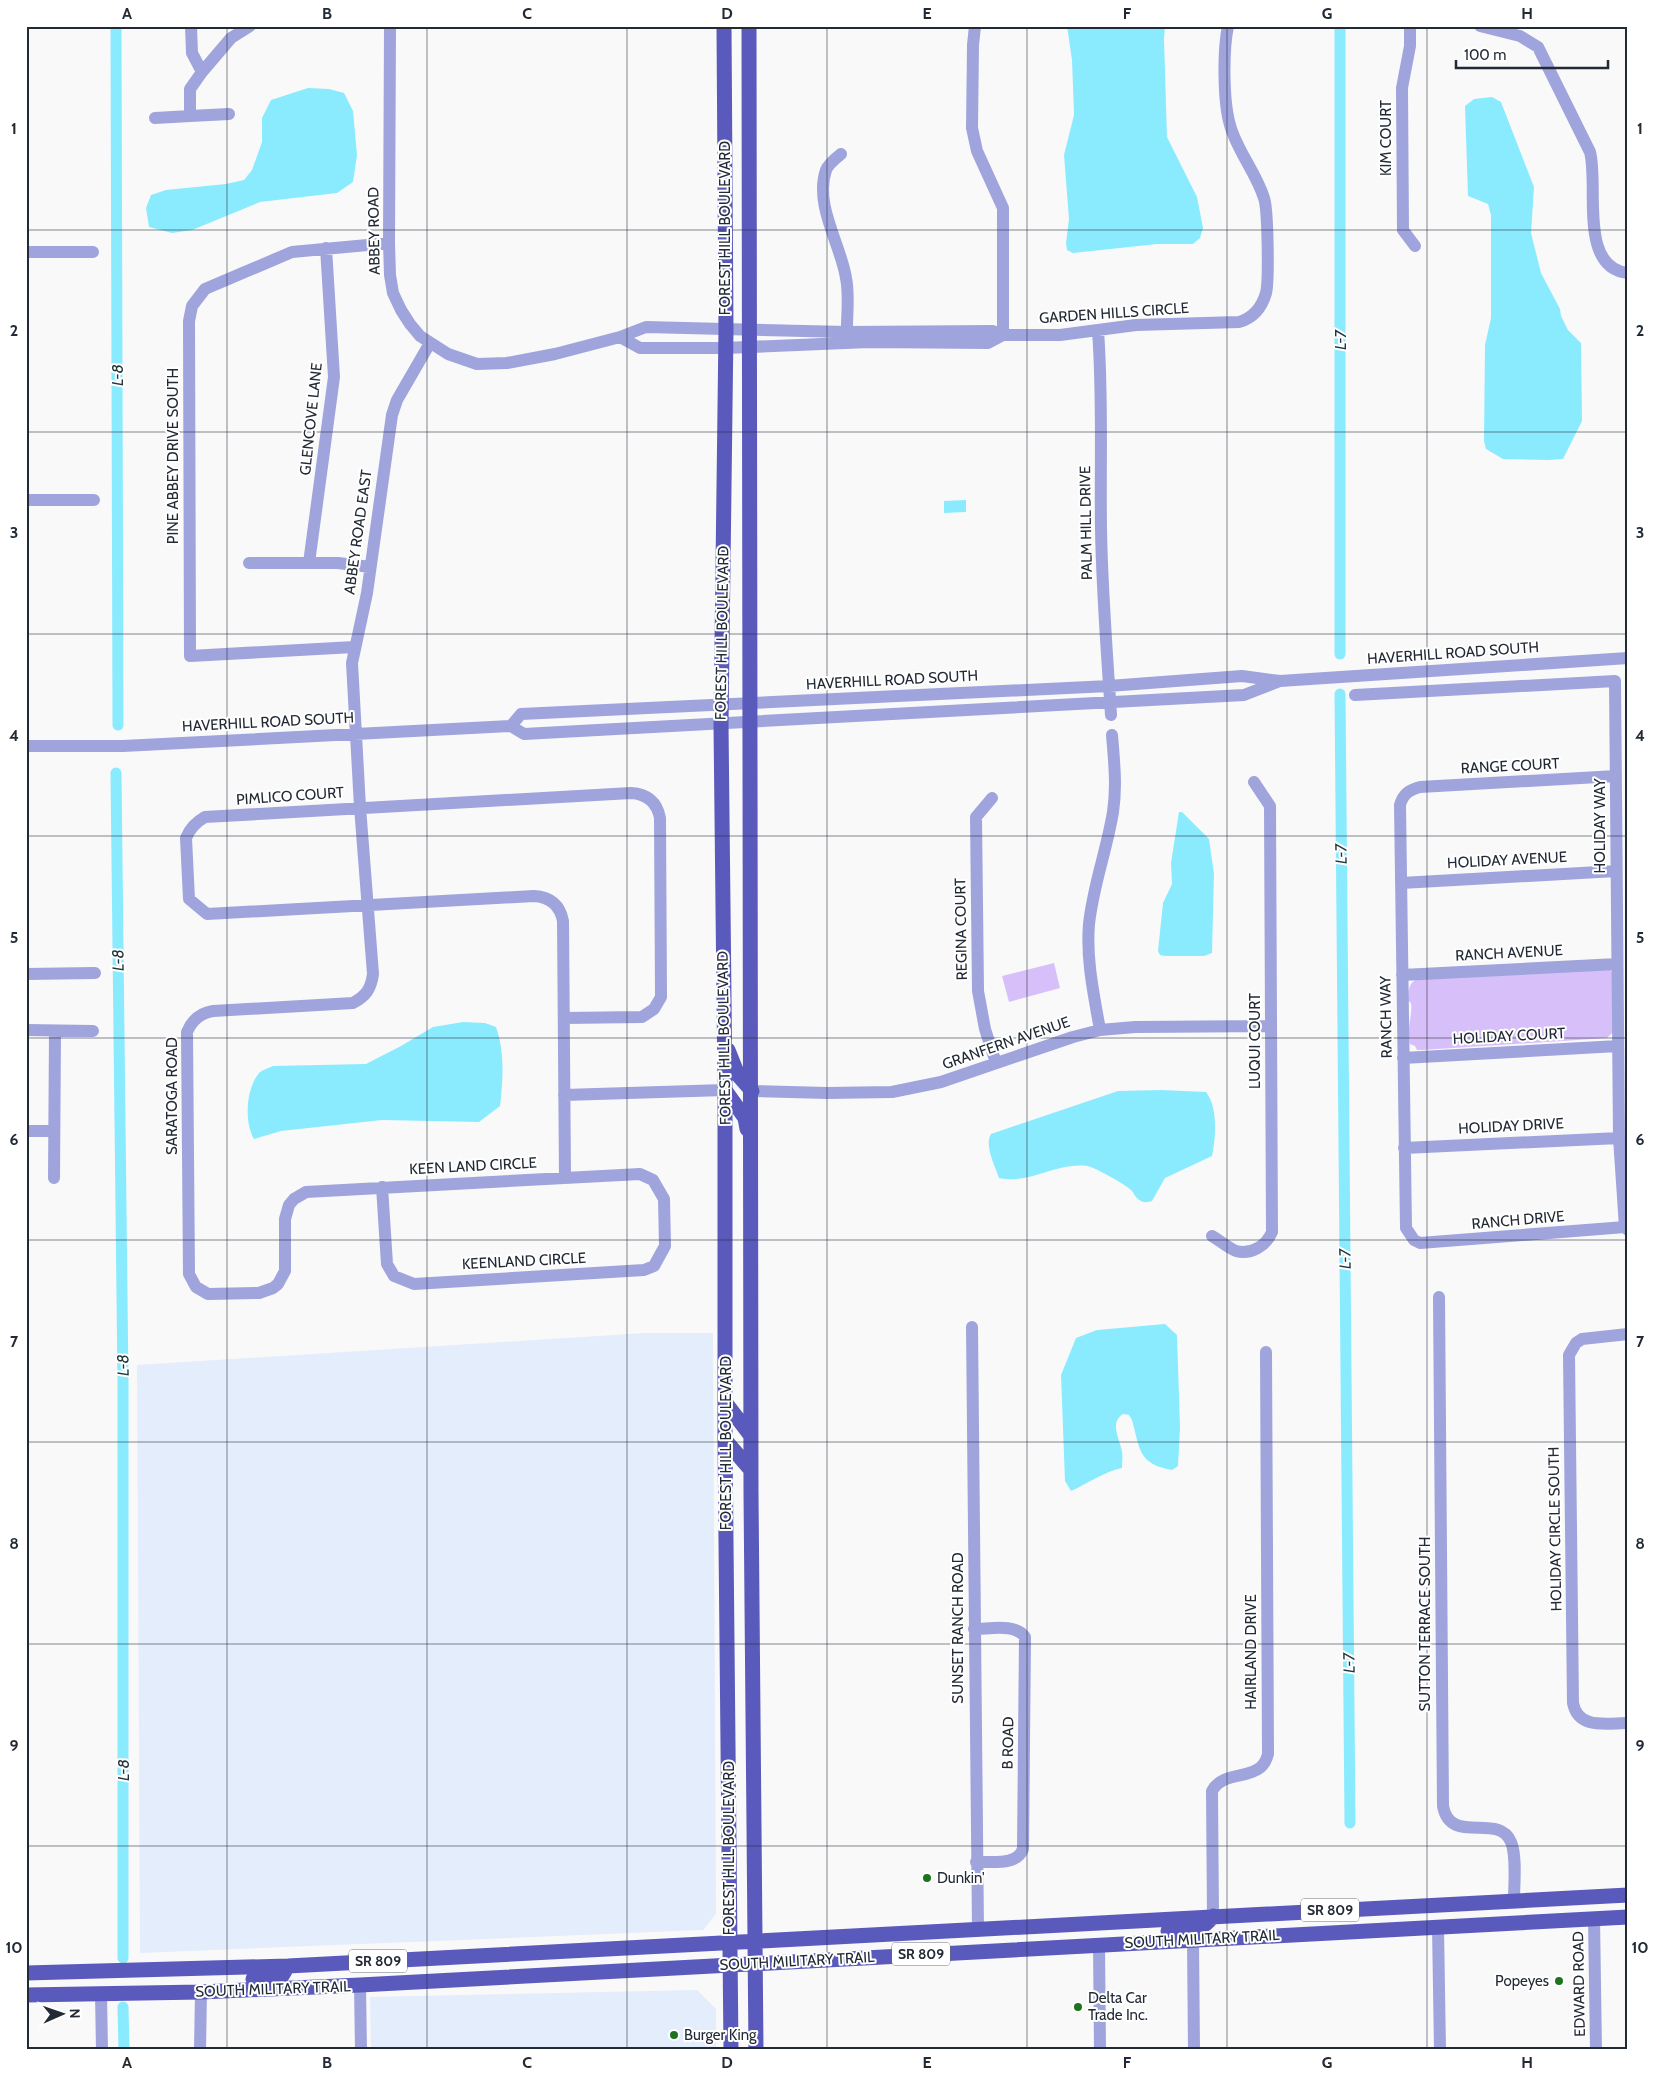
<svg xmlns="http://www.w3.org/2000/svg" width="1654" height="2076" viewBox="0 0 1654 2076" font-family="Cabin,sans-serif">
	<rect width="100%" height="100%" fill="#f9f9f9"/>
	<!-- built -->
	<path fill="#e3edfc" d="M645,1333H713L716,1914L703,1930L140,1953L137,1365Z
		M697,1990L716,2009V2050H371L370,1997Z"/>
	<!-- green -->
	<path fill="#d7c0f9" d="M1054,963L1060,988L1009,1002L1002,976Z
		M1609,969L1612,972V1033L1607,1038L1422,1050H1417L1415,1046L1410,1044C1406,1029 1413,1014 1411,1003L1408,1001C1408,993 1408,983 1417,979Z"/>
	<!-- water -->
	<path fill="#8aebfe" d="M1067,26H1165L1164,39L1167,137L1197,197L1203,228L1200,238L1193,244H1157L1073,253L1067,250L1066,243L1069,219L1064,155L1074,115L1072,60Z
		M308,88L329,89L344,93L353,111L357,155L353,182L337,193L260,202L192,230L172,233L149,227L146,208L151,195L166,190L226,184L244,180L252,170L262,142V118L271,100Z
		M1492,97L1501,102L1534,187L1531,233L1541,273L1560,309L1561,316L1568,330L1581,343L1582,421L1563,459L1548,460L1503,459L1486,449L1484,441L1485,345L1491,318V215L1488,204L1468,196L1465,106L1474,99Z
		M966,500V512L944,513V501Z
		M1179,812H1182L1209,839L1214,874L1212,953L1204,956H1165L1160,955L1158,951L1163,903L1172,884L1171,863Z
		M463,1022L485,1023L496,1027C505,1052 503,1081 500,1106L479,1122L382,1120L281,1131L254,1139C244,1122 246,1089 259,1073C262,1070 269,1068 273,1066L366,1064L401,1046L433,1027Z
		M1161,1090L1206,1092C1218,1107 1216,1137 1212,1156L1165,1178L1152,1201C1148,1202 1144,1203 1141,1201C1135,1198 1135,1194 1131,1190C1125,1184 1094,1167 1087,1166C1057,1162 1028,1185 999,1178C995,1166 984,1145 991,1134L1118,1091Z
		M1165,1324L1177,1335L1180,1428L1178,1466L1172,1470C1138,1464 1140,1449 1132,1420L1129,1415L1123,1414C1109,1423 1120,1439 1122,1452C1123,1457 1122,1463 1122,1468C1103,1472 1089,1483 1071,1491L1065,1481L1061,1375L1076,1338L1097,1330Z"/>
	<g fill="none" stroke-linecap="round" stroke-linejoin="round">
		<!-- canal -->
		<path stroke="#8aebfe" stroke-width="11" d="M116,26L118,725
			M1340,26V654
			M1340,694L1350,1823
			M116,773L123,1383V1958
			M123,2007L124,2050"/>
		<!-- minor -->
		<path stroke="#9fa4dc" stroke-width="12" d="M191,26L192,53L202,72L231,38L250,26
			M390,26L389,243L390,275L393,293L401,310L410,324L420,336L448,354L477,364L507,363L555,354L620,337L646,327L847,332L993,331L1003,335H1060L1136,325L1239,322C1253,318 1262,307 1266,293C1269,281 1268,209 1264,198C1256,172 1237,151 1230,125C1223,101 1223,50 1228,26
			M975,26L973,45L972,128L977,151L1003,208V335
			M1410,26V46L1402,88L1403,230L1415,246
			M1480,26L1520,36L1538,47L1590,152C1599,185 1578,268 1628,273
			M190,116L229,114
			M155,118L190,116V89L202,72
			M841,154C836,158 828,165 826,170C814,205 841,245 846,278C850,298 846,319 847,339
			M26,252H93
			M1098,331C1103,397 1100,463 1101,529C1102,591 1107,653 1111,715
			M620,337L640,348H725L869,342L988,343L1003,335
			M26,500H94
			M249,563H338L370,567
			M309,563L334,377L326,248
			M354,647L190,656L189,321L192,306L205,289L292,252L389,243
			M1355,695L1615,681L1619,1138L1625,1227L1628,1230
			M511,726L521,714L1109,686L1242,676L1280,681L1628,658
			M26,746H123L511,726L524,734L1244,695L1280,681
			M1616,776L1420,787C1409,790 1403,794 1400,805L1406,1228L1414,1240L1420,1243L1625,1227
			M992,798L976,817L978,991L985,1029L996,1063
			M1401,883L1616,871
			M26,974L95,973
			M1402,975L1617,964
			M564,1018L642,1017L654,1009L661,997L660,818C657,802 647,794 631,793L205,817C196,822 190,828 186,838L189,899L207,914L534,896C550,897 560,905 563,921L565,1178
			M26,1030L93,1031
			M1100,1030C1094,995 1086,960 1089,924C1093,886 1107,849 1113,812C1117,786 1114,760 1112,735
			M1403,1058L1618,1046
			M752,1091L827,1093L892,1092L941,1082L1073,1037L1100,1030L1135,1027L1271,1026
			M564,1095L725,1090
			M26,1131H54
			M1404,1148L1619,1138
			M54,1178L55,1031
			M382,1187L387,1264L394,1276L414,1284L644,1270L654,1266L665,1246L664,1199L653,1180L640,1174L306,1192L294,1199L289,1205L285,1219V1271L278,1284L273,1288L259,1293L208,1294L196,1287L189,1274L187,1032C192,1020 200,1013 213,1011L353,1003C366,996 371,989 373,974L360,807L352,663L367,593L392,415L397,400L430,343
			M1212,1236C1219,1240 1228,1248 1236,1251C1251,1255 1266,1246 1272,1232L1270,806L1254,782
			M1439,1297L1443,1806C1450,1846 1499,1812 1511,1842C1517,1856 1514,1885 1514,1900
			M972,1327L978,1930
			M1628,1334L1582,1339L1576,1343L1569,1355L1573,1703C1578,1730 1607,1723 1628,1723
			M974,1629C990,1629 1015,1623 1025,1637L1023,1849C1017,1866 992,1861 976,1862
			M1213,1916L1212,1791C1225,1767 1261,1784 1268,1754L1266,1352
			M1594,1918L1596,2050
			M1438,1927L1440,2050
			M1193,1940L1194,2050
			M1099,1945L1100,2050
			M360,1985L361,2050
			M101,1994L102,2050
			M200,2050L201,1992"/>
		<!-- major -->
		<path stroke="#5a5abd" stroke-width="15" d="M724,26L726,329L721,724L725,1090V1440L731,2050
			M749,26L751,1492L756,2050
			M728,1050L738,1075L752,1091
			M725,1090L745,1118L747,1129
			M725,1402L751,1436
			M725,1440L751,1470
			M1168,1931C1185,1930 1203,1932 1213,1916
			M26,1973L288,1966L1628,1895
			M253,1979L282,1976L288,1966
			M26,1995L201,1992L360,1985L1628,1917"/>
	</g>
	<!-- grid -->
	<path fill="none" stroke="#222a35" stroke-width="1" stroke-opacity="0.55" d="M227,26V2050M427,26V2050M627,26V2050M827,26V2050M1027,26V2050M1227,26V2050M1427,26V2050M26,230H1628M26,432H1628M26,634H1628M26,836H1628M26,1038H1628M26,1240H1628M26,1442H1628M26,1644H1628M26,1846H1628"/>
	<!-- markers -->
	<g fill="#1d731e" stroke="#fff" stroke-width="2">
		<circle cx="927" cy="1878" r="5"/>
		<circle cx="1559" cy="1981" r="5"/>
		<circle cx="1078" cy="2007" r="5"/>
		<circle cx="674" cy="2035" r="5"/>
	</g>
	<g text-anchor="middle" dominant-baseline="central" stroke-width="4" stroke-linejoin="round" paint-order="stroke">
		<!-- shield labels -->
		<g fill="#fff" stroke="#646a72" stroke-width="1">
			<rect x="1301" y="1898.5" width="58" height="23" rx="4"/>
			<rect x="892" y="1942.5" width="58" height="23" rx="4"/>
			<rect x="349" y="1949.5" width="58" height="23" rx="4"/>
		</g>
		<g font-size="14" font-weight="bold" fill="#222a35">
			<text x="1330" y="1910">SR 809</text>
			<text x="921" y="1954">SR 809</text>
			<text x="378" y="1961">SR 809</text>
		</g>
		<!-- street labels -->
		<g font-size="15" fill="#222a35" stroke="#fff">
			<text transform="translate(1386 138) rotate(-90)">KIM COURT</text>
			<text transform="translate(725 228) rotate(-90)">FOREST HILL BOULEVARD</text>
			<text transform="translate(374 231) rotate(-91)">ABBEY ROAD</text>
			<text transform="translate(1114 313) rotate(-4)">GARDEN HILLS CIRCLE</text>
			<text transform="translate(311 419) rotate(-84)">GLENCOVE LANE</text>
			<text transform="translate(173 456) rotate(-90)">PINE ABBEY DRIVE SOUTH</text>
			<text transform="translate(1086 523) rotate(-91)">PALM HILL DRIVE</text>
			<text transform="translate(358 532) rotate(-82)">ABBEY ROAD EAST</text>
			<text transform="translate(722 633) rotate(-89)">FOREST HILL BOULEVARD</text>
			<text transform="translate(1453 653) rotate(-4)">HAVERHILL ROAD SOUTH</text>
			<text transform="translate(892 680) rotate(-3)">HAVERHILL ROAD SOUTH</text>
			<text transform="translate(268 722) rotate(-3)">HAVERHILL ROAD SOUTH</text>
			<text transform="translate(1510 766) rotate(-3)">RANGE COURT</text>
			<text transform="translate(290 796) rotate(-4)">PIMLICO COURT</text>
			<text transform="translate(1600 826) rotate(-90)">HOLIDAY WAY</text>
			<text transform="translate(1507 860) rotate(-3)">HOLIDAY AVENUE</text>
			<text transform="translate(961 929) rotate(-91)">REGINA COURT</text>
			<text transform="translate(1509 953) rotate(-3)">RANCH AVENUE</text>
			<text transform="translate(1386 1017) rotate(-91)">RANCH WAY</text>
			<text transform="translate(1509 1036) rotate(-3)">HOLIDAY COURT</text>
			<text transform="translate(724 1038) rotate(-91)">FOREST HILL BOULEVARD</text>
			<text transform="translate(1255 1041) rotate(-90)">LUQUI COURT</text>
			<text transform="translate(1006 1043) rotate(-19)">GRANFERN AVENUE</text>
			<text transform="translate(172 1096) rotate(-90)">SARATOGA ROAD</text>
			<text transform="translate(1511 1126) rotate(-3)">HOLIDAY DRIVE</text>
			<text transform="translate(473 1166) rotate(-3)">KEEN LAND CIRCLE</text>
			<text transform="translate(1518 1220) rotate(-5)">RANCH DRIVE</text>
			<text transform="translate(524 1261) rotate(-3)">KEENLAND CIRCLE</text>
			<text transform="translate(726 1443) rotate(-90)">FOREST HILL BOULEVARD</text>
			<text transform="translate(1555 1529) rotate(-91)">HOLIDAY CIRCLE SOUTH</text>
			<text transform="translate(1425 1624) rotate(-90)">SUTTON TERRACE SOUTH</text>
			<text transform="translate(958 1628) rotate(-90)">SUNSET RANCH ROAD</text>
			<text transform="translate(1251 1652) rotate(-90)">HAIRLAND DRIVE</text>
			<text transform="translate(1008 1743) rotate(-89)">B ROAD</text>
			<text transform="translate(729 1848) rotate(-90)">FOREST HILL BOULEVARD</text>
			<text transform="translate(1202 1939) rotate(-3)">SOUTH MILITARY TRAIL</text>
			<text transform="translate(797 1961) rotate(-3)">SOUTH MILITARY TRAIL</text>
			<text transform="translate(1579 1984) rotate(-91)">EDWARD ROAD</text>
			<text transform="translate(273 1989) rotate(-2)">SOUTH MILITARY TRAIL</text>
		</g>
		<!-- poi labels -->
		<g font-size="15" fill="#222a35" stroke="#fff" text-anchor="start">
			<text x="937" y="1878">Dunkin'</text>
			<text x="1549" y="1981" text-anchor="end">Popeyes</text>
			<text x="1088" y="1998">Delta Car<tspan x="1088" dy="17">Trade Inc.</tspan></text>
			<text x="684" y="2035">Burger King</text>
		</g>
		<!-- water labels -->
		<g font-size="16" font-style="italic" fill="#20373c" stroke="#fff">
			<text transform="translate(1340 340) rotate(-90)">L-7</text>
			<text transform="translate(117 375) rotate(-90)">L-8</text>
			<text transform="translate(1341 854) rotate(-91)">L-7</text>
			<text transform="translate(118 960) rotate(-91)">L-8</text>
			<text transform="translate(1345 1259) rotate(-91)">L-7</text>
			<text transform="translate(123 1365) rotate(-91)">L-8</text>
			<text transform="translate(1349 1663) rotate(-91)">L-7</text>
			<text transform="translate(123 1770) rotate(-90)">L-8</text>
		</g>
	</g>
	<!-- border -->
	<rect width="1654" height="2076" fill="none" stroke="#ffffff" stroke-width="55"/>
	<!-- north arrow -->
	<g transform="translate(62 2014) rotate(88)" stroke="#ffffff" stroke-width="4" paint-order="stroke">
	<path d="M0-4L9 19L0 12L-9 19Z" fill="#222a35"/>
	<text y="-8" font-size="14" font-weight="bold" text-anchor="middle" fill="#222a35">N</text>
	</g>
	<!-- scale -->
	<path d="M1456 60v8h152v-8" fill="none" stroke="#222a35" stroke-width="2.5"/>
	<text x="1464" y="60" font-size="15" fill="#222a35" stroke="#ffffff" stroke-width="4" paint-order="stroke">100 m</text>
	<rect x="28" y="28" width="1598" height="2020" fill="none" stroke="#222a35" stroke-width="2"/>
	<g font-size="16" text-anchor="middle" font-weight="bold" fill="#222a35">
		<text x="127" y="19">A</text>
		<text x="327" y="19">B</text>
		<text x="527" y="19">C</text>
		<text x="727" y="19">D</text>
		<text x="927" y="19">E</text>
		<text x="1127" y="19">F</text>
		<text x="1327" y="19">G</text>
		<text x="1527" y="19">H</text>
		<text x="14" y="134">1</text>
		<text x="1640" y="134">1</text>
		<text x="14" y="336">2</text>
		<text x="1640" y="336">2</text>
		<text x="14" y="538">3</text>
		<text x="1640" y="538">3</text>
		<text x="14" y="741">4</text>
		<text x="1640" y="741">4</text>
		<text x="14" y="943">5</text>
		<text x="1640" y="943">5</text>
		<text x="14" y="1145">6</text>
		<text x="1640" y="1145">6</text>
		<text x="14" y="1347">7</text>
		<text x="1640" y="1347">7</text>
		<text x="14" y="1549">8</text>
		<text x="1640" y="1549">8</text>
		<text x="14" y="1751">9</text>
		<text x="1640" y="1751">9</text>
		<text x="14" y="1953">10</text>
		<text x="1640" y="1953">10</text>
		<text x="127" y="2068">A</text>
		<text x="327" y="2068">B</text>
		<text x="527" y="2068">C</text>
		<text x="727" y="2068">D</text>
		<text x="927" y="2068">E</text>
		<text x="1127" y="2068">F</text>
		<text x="1327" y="2068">G</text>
		<text x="1527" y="2068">H</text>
	</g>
</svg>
